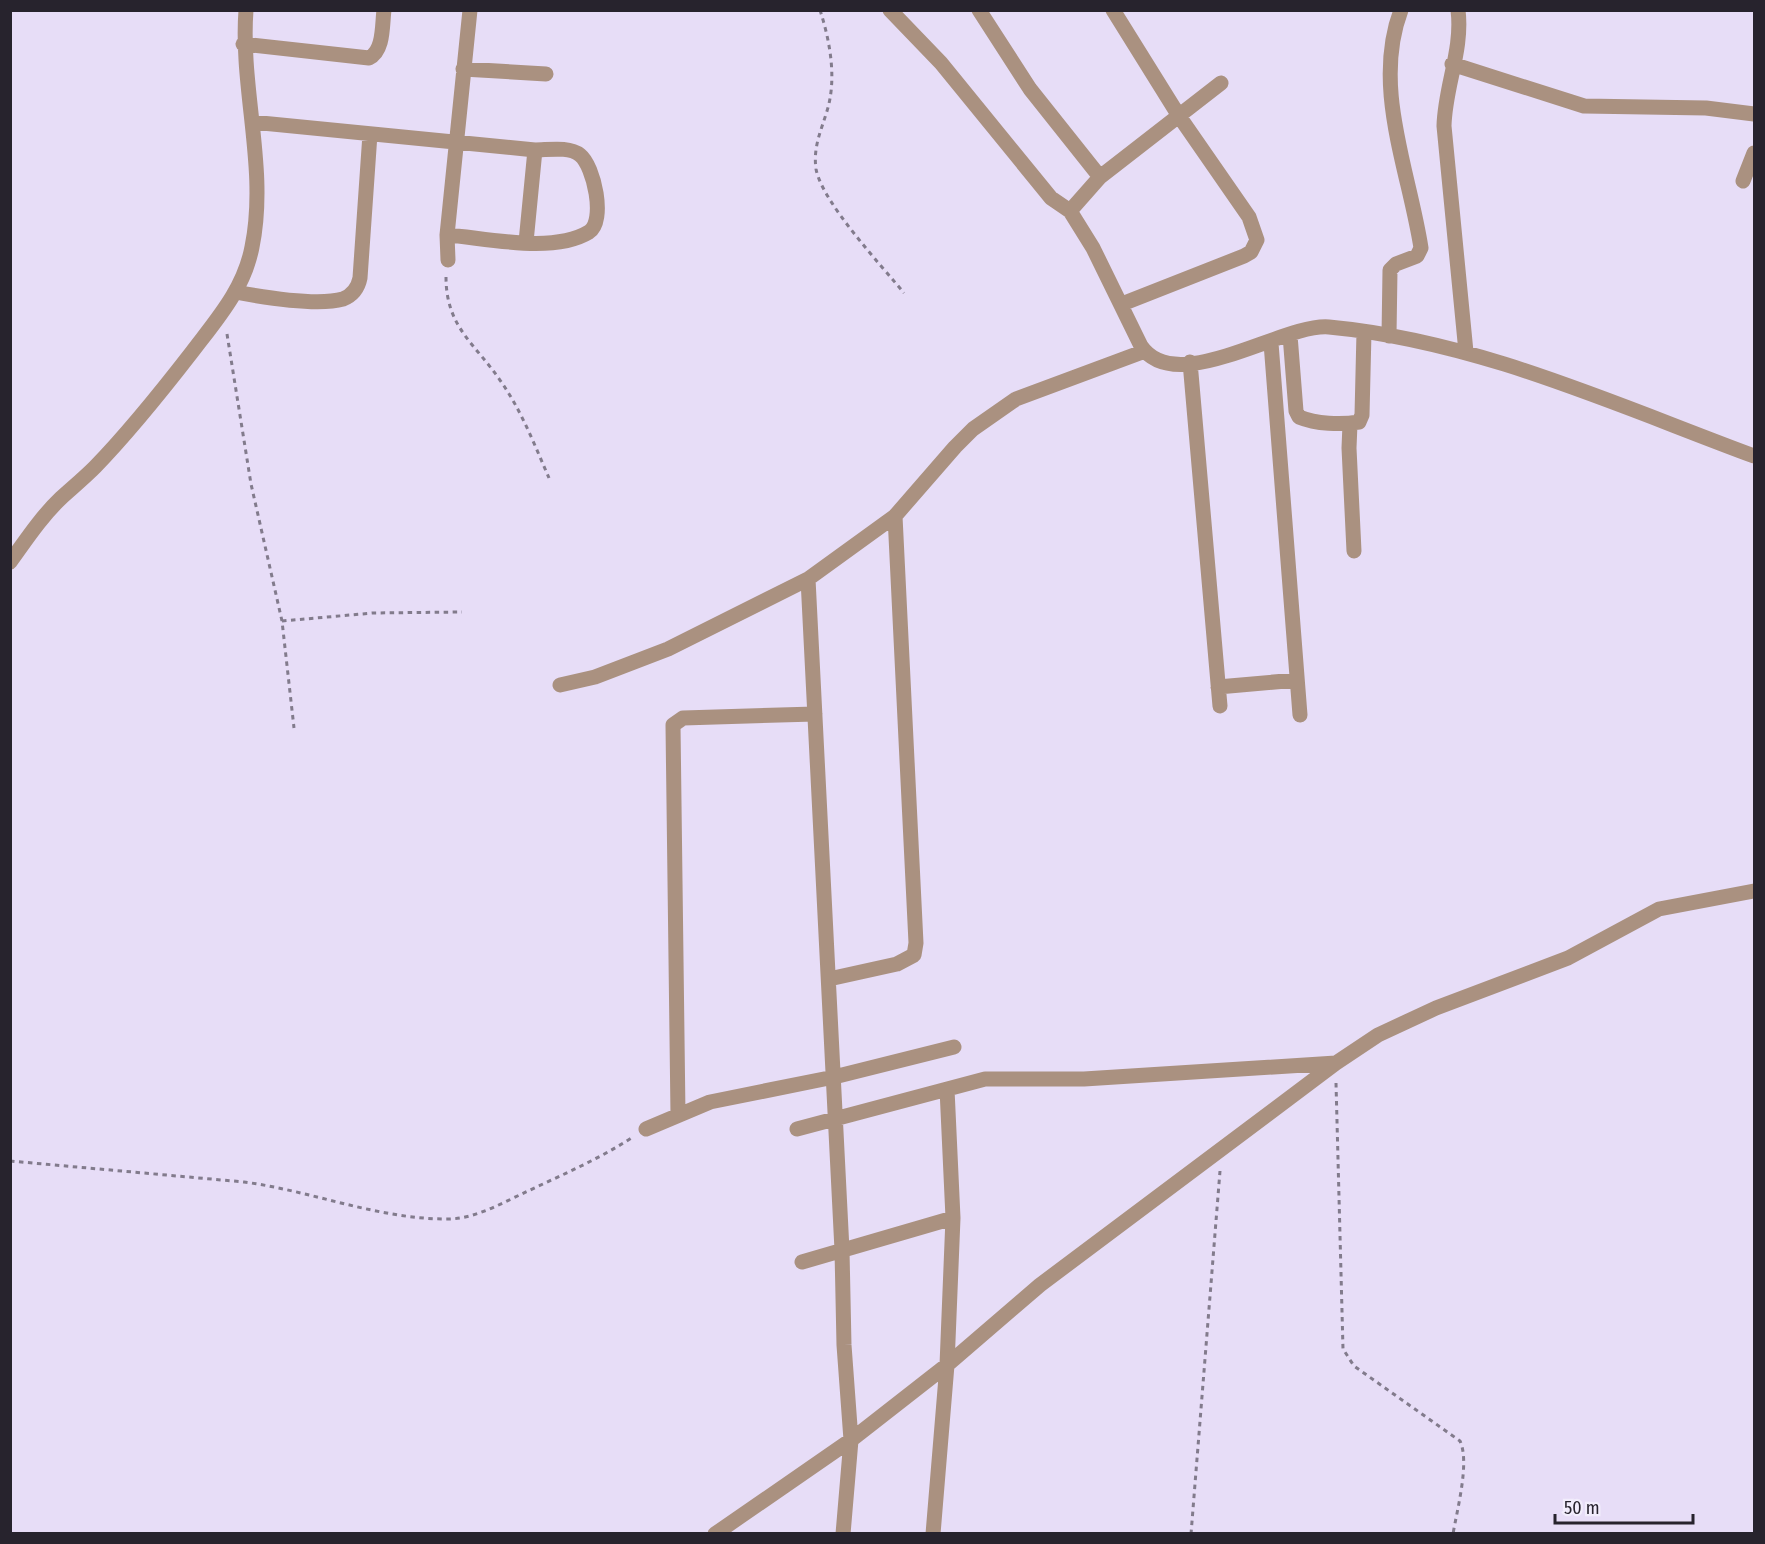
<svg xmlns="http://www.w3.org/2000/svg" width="1765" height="1544" viewBox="0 0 1765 1544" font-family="'Fira Sans Condensed',sans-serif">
	<rect width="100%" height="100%" fill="#e7ddf7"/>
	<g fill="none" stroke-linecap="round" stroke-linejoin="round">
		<!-- path -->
		<path stroke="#827b8c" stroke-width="3" stroke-dasharray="4.5 4.5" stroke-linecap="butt" d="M820,10C830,41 837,79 827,111C821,131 813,147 816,169C822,202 881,265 904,293
			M446,277C446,328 476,344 502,383C522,412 535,446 549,478
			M227,334L251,484L282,621L294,728
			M282,621L373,613L462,612
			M1336,1083L1343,1349L1354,1366L1460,1441C1470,1462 1457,1510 1453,1534
			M10,1161L244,1182C313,1191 379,1220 450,1219C477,1218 504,1202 528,1191C564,1174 599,1159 633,1137
			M1191,1534L1220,1171"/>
		<!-- minor -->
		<path stroke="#aa9180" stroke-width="15" d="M890,10L941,63L1051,198L1070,211
			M979,10L1030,89L1100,177
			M1113,10L1179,116L1249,217L1257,240L1251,252L1244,256L1122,304
			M1458,10C1463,50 1445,86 1444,126L1466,352
			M243,44L369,58C384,51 382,25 384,10
			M1452,64L1584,106L1706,108L1754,114
			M463,69L546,74
			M1221,83L1100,177L1070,211L1093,248L1141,346C1176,398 1283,323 1329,327C1478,341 1616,405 1754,456
			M252,122L535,150C548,150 569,146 580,155C594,166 606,221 589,232C553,254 486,238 447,235L448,260
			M1743,181L1754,153
			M447,235L470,10
			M526,242L535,150
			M235,292C262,297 318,306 343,299C353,295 358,288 360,278L370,134
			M1290,335L1296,411L1299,417C1316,424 1341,425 1359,422L1362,415L1364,332
			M1389,336L1390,270L1396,264L1417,256L1421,248C1409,170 1372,87 1401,10
			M1271,343L1300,715
			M1190,362L1220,706
			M1350,424L1349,448L1354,551
			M10,562C26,540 41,517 61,498C72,488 84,478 95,467C130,431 161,392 192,352C217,319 244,289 252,247C268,169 240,89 246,10
			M808,579L842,1250L844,1345L851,1440L843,1534
			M560,685L595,677L668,649L808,579L895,516L955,447L973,429L1016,399L1145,351
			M1218,687L1297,680
			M829,979L897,964L914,955L916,943L895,516
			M678,1115L673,725L683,718L815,714
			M646,1129L710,1102L834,1077L954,1047
			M797,1129L985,1079H1084L1336,1063
			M802,1262L953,1218
			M715,1534L851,1440L947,1365L1040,1285L1336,1063L1378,1035L1436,1008L1568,958L1659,909L1754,891
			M933,1534L947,1365L953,1218L947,1089"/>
	</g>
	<!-- border -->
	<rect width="1765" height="1544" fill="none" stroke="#27232d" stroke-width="24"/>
	<!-- scale -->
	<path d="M1555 1514v9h138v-9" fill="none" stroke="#27232d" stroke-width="3"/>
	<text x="1564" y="1514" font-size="18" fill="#27232d" stroke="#f2edfc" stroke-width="4.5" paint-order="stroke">50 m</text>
</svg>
